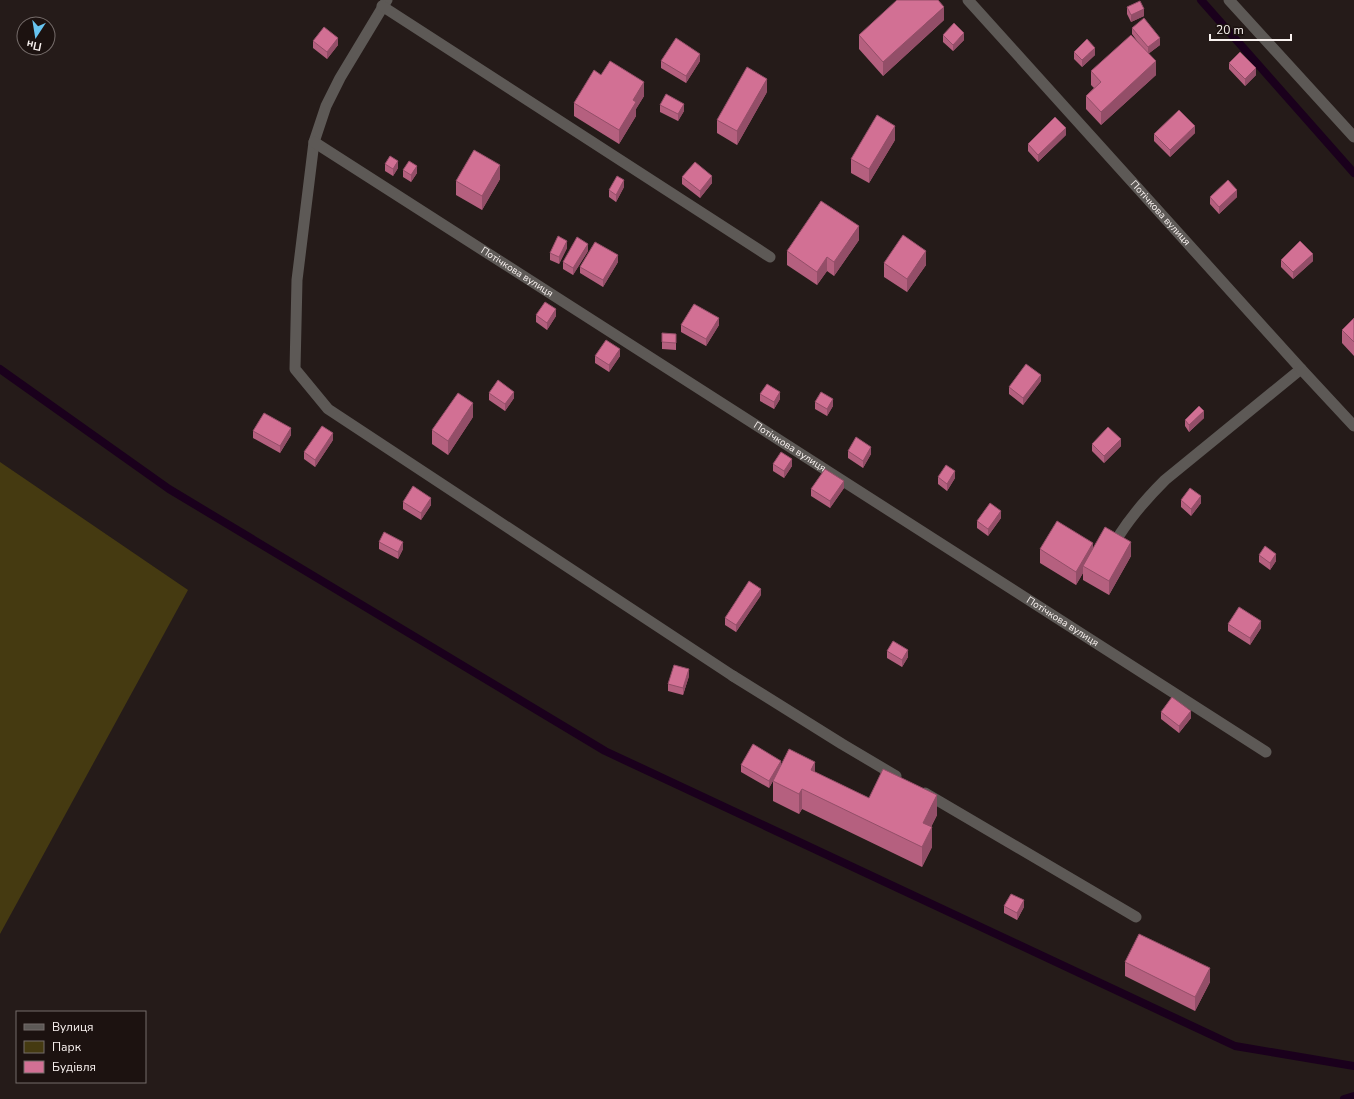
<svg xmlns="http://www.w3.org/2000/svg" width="1354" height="1099" viewBox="0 0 1354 1099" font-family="'Nunito Sans',sans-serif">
	<rect width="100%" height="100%" fill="#251b19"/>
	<!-- green -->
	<path fill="#453a11" d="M0,462L188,590L0,934Z"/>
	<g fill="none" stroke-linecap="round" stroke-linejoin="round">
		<!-- stream -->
		<path stroke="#1a001c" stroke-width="8" d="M1201,0L1354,173
			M0,369L169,489L605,751L1235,1046L1354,1066
			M1344,1099L1354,1096"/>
		<!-- service -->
		<path stroke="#5d5956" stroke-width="11" d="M1120,534C1133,514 1148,497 1165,480L1301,369
			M733,676L842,744L896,776
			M925,793L1136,917"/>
		<!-- minor -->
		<g stroke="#5d5956" stroke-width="11">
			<path d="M387,0L340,78L326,106L314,142L297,280L295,369L328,409L733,676"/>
			<path id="s1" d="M968,0L1301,369L1354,426"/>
			<path d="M1229,0L1354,137"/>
			<path d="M382,6L770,257"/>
			<path id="s2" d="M314,142L1266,752"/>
		</g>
	</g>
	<!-- wall -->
	<path fill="#b5607f" d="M1127,7L1144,16L1131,22L1127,14Z
		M944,20L883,76L859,49V35Z
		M1132,28L1160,45L1148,54L1156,75L1101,125L1086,109V96L1094,88L1091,85V71L1140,45L1132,34Z
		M943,35L964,40L953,51L943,42Z
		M313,41L338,45L327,59L313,48Z
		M1074,52L1095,55L1082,67L1074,59Z
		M661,61H700L686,83L661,68Z
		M1229,63L1256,75L1245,86L1229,69Z
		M601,75L644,96L636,109V116L619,144L574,116V103Z
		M767,92L737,145L717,133V120Z
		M660,105L684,111L678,121L660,112Z
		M1195,133L1170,157L1154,141V134Z
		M1066,135L1038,162L1028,151V144Z
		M895,140L869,183L851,173V159Z
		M385,164L398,168L393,176L385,171Z
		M403,170L417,173L411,182L403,177Z
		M682,177L712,183L700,198L682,184Z
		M500,179L482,210L456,195V181Z
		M624,187L616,202L609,197V190Z
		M1210,197H1237L1219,214L1210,204Z
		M859,240L834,276L827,271L817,285L787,265V251Z
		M567,248L559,264L550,260V253Z
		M588,251L573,275L563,269V262Z
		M1281,260L1313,261L1293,279L1281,267Z
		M618,262L603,287L580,273V267Z
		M884,263L926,265L907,292L884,277Z
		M536,315L556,316L547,330L536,322Z
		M1354,318V356L1342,343V330Z
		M681,325H719L706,346L681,332Z
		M676,334V350L662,349V342Z
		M595,356H620L609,372L595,363Z
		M1041,381L1023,405L1009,394V387Z
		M489,393L514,398L505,411L489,400Z
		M760,394L780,399L774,409L760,401Z
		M815,402L833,406L827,416L815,409Z
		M473,417L448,455L432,444V430Z
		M1204,418L1189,432L1185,426V420Z
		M253,431L291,435L280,453L253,438Z
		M333,440L315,467L304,459V452Z
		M1092,444L1121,446L1104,463L1092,451Z
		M848,451L871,454L863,468L848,458Z
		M773,464L792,466L784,478L773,471Z
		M938,477L955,478L947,491L938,484Z
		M844,488L830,508L811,496V489Z
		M1181,500L1201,503L1191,516L1181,507Z
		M403,502L431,505L421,520L403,509Z
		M1001,518L988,536L977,528V521Z
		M379,542L403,549L398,559L379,549Z
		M1093,548L1131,556L1109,595L1083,580V573L1076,585L1040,563V549Z
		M1259,555L1276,561L1270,570L1259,562Z
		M761,595L736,632L725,625V618Z
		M1228,624L1261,628L1250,645L1228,631Z
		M887,651L908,657L902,667L887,658Z
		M689,676L683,695L668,691V684Z
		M1161,712L1191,718L1179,733L1161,719Z
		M741,765H781L815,772L869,798L937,815L931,827L932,847L922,867L802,809L799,814L773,801V781L769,788L741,772Z
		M1004,906L1024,907L1017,920L1004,913Z
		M1125,962L1210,982L1195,1011L1125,976Z"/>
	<!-- shaded-wall -->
	<path fill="#934e68" d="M944,7V20L883,76V62Z
		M1144,9V16L1131,22V15Z
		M964,33V40L953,51V45Z
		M338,38V45L327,59V52Z
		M1160,38V45L1148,54V47Z
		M1095,48V55L1082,67V60Z
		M700,54V61L686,83V76Z
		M1156,61V75L1101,125V112Z
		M1256,68V75L1245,86V79Z
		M767,79V92L737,145V131Z
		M644,82V96L636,109V116L619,144V130L633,100Z
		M684,104V111L678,121V114Z
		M895,126V140L869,183V169Z
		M1195,126V133L1170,157V150Z
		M1066,128V135L1038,162V155Z
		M398,161V168L393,176V169Z
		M500,165V179L482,210V196Z
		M417,166V173L411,182V175Z
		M712,176V183L700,198V191Z
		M624,180V187L616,202V195Z
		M1237,190V197L1219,214V207Z
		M859,226V240L834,276V262Z
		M567,241V248L559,264V257Z
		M588,244V251L573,275V268Z
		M926,251V265L907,292V279Z
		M1313,254V261L1293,279V272Z
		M618,255V262L603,287V280Z
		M827,257V271L817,285V272Z
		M556,309V316L547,330V323Z
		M719,318V325L706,346V339Z
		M620,349V356L609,372V365Z
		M1041,375V381L1023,405V398Z
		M514,392V398L505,411V404Z
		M780,392V399L774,409V402Z
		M833,399V406L827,416V409Z
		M473,403V417L448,455V441Z
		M1204,411V418L1189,432V425Z
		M291,428V435L280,453V446Z
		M333,433V440L315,467V460Z
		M1121,439V446L1104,463V456Z
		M871,447V454L863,468V461Z
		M792,459V466L784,478V471Z
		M955,471V478L947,491V484Z
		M844,481V488L830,508V501Z
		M1201,496V503L1191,516V509Z
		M431,498V505L421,520V513Z
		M1001,511V518L988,536V529Z
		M403,542V549L398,559V552Z
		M1131,542V556L1109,595V581Z
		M1093,543V557L1083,566V573L1076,585V572Z
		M1276,554V561L1270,570V563Z
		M761,589V595L736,632V625Z
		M1261,621V628L1250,645V638Z
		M908,650V657L902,667V660Z
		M689,669V676L683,695V688Z
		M1191,711V718L1179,733V726Z
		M781,761V767L769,788V781Z
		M815,762V782L811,770Z
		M802,789V809L799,814V794Z
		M937,795V815L923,843V823Z
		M932,827V847L922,867V847Z
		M1024,900V907L1017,920V913Z
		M1210,968V982L1195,1011V997Z"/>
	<!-- building -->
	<path fill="#d27094" stroke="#934e68" d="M897,0H938L944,7L883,62L859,35Z
		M1140,1L1144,9L1131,15L1127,7Z
		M1144,18L1160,38L1148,47L1132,28Z
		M954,23L964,33L953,45L943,35Z
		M324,27L338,38L327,52L313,41Z
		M1131,35L1156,61L1101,112L1086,96L1101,82L1091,71Z
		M676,38L700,54L686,76L661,61Z
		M1087,39L1095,48L1082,60L1074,52Z
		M1240,52L1256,68L1245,79L1229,63Z
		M610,61L644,82L633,100L636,102L619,130L574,103L594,70L601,75Z
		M747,67L767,79L737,131L717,120Z
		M666,94L684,104L678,114L660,105Z
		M1179,110L1195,126L1170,150L1154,134Z
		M877,115L895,126L869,169L851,159Z
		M1055,117L1066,128L1038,155L1028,144Z
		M474,150L500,165L482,196L456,181Z
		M390,156L398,161L393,169L385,164Z
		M409,161L417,166L411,175L403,170Z
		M695,162L712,176L700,191L682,177Z
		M617,176L624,180L616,195L609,190Z
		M1228,180L1237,190L1219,207L1210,197Z
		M821,201L859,226L834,262L827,257L817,272L787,251Z
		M903,235L926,251L907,279L884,263Z
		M558,236L567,241L559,257L550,253Z
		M577,237L588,244L573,268L563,262Z
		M1300,241L1313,254L1293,272L1281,260Z
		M595,242L618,255L603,280L580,267Z
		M545,302L556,309L547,323L536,315Z
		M694,304L719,318L706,339L681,325Z
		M1354,318V342L1342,330Z
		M662,333L676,334V343L662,342Z
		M606,340L620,349L609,365L595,356Z
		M1026,364L1041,375L1023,398L1009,387Z
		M498,380L514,392L505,404L489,393Z
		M767,384L780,392L774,402L760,394Z
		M821,392L833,399L827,409L815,402Z
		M458,393L473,403L448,441L432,430Z
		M1199,406L1204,411L1189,425L1185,420Z
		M264,413L291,428L280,446L253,431Z
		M322,426L333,433L315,460L304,452Z
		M1108,427L1121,439L1104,456L1092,444Z
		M856,437L871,447L863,461L848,451Z
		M781,452L792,459L784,471L773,464Z
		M946,465L955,471L947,484L938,477Z
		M825,469L844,481L830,501L811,489Z
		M413,486L431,498L421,513L403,502Z
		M1190,488L1201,496L1191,509L1181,500Z
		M990,503L1001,511L988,529L977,521Z
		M1057,521L1093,543L1076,572L1040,549Z
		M1105,527L1131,542L1109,581L1083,566Z
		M384,532L403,542L398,552L379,542Z
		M1265,546L1276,554L1270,563L1259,555Z
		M749,581L761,589L736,625L725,618Z
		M1239,607L1261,621L1250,638L1228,624Z
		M893,641L908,650L902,660L887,651Z
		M674,665L689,669L683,688L668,684Z
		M1172,697L1191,711L1179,726L1161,712Z
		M753,744L781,761L769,781L741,765Z
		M789,749L815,762L811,770L869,798L883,769L937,795L923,823L932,827L922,847L802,789L799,794L773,781Z
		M1011,894L1024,900L1017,913L1004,906Z
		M1139,934L1210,968L1195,997L1125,962Z"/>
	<g text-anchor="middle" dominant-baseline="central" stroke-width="4" stroke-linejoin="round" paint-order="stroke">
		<!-- street labels -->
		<g font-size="10" fill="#faf3f1" stroke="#1c1210">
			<text stroke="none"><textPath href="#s1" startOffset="287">Потічкова вулиця</textPath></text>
			<text stroke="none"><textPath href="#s2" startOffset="241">Потічкова вулиця</textPath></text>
			<text stroke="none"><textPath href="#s2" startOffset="565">Потічкова вулиця</textPath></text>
			<text stroke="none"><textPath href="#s2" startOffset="889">Потічкова вулиця</textPath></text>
		</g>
	</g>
	<!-- legend -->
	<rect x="16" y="1011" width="130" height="72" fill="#1c1210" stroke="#756c6a"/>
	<rect x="24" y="1024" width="20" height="6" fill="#5d5956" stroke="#756c6a"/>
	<text x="52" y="1031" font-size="12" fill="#faf3f1">Вулиця</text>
	<rect x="24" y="1041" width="20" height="12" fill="#453a11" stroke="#756c6a"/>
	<text x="52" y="1051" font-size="12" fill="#faf3f1">Парк</text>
	<rect x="24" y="1061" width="20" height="12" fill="#d27094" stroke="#756c6a"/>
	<text x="52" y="1071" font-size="12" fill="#faf3f1">Будівля</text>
	<!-- north arrow -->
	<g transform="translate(36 36) rotate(192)"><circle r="19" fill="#1c1210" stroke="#756c6a"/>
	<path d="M0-3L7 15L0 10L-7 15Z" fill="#67c4f0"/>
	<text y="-6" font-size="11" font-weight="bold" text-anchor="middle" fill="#faf3f1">Пн</text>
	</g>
	<!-- scale -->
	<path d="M1210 34v6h81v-6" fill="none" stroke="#faf3f1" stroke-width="2"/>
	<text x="1216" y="34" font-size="12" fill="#faf3f1" stroke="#1c1210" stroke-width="3" paint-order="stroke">20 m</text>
</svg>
